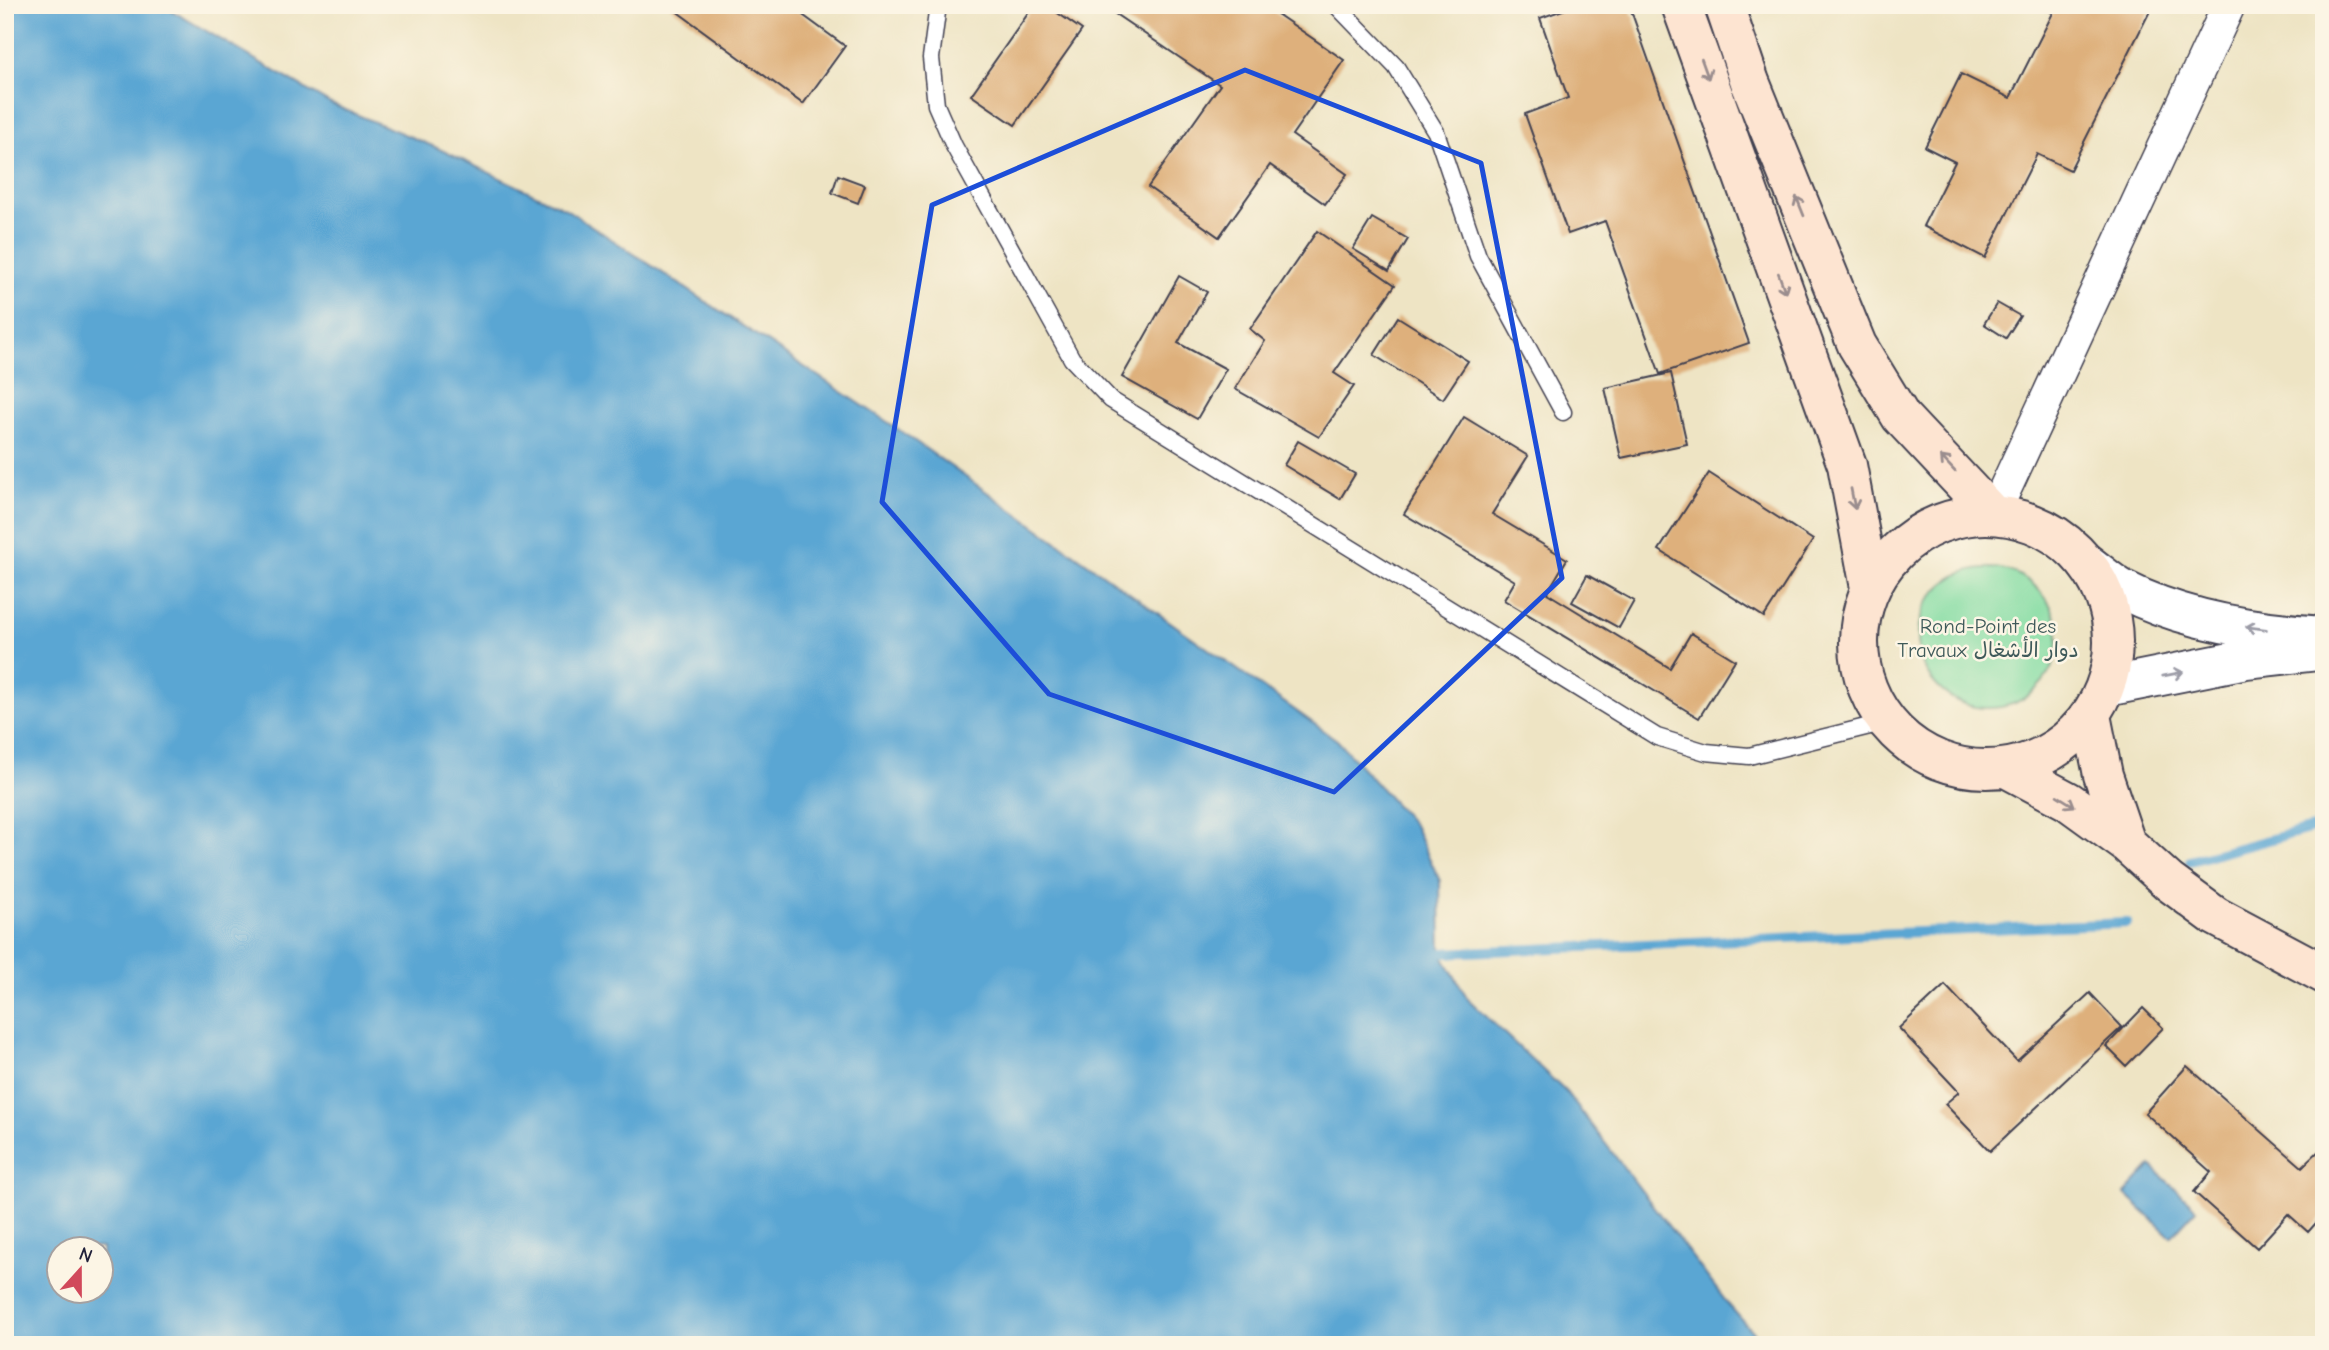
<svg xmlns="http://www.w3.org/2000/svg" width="2329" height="1350" viewBox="0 0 2329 1350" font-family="'Comic Neue','Playpen Sans Arabic',sans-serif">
	<rect width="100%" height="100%" fill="#fcf5e5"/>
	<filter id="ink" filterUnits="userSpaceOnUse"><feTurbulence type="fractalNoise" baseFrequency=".0143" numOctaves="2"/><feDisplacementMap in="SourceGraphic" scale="14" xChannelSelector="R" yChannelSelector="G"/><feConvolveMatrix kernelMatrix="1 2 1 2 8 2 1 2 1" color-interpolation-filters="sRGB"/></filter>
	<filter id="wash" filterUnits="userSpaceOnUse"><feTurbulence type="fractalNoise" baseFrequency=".00686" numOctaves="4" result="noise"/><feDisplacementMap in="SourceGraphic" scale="28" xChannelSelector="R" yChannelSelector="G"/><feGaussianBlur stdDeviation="1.57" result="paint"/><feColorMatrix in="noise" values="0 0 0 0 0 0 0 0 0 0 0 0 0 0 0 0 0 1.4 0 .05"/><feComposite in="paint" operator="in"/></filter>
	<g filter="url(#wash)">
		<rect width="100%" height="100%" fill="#eee4c4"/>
		<!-- green -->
		<path fill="#82dca2" stroke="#527f6e" stroke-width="2" d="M1918 638a70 70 0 1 1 140 0a70 70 0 1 1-140 0Z"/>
		<!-- water -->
		<path fill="#5aa6d3" stroke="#3e6487" stroke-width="2" fill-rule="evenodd" d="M5,5H162L331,104L435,147L566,209L895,427L1337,740L1414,825L1440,881L1441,953L1468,999L1566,1092L1728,1304L1764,1345H5ZM60,1248H102V1290H60Z
			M2151,1166L2197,1209L2171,1237L2125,1194Z"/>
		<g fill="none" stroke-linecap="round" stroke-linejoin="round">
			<!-- stream -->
			<path stroke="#5aa6d3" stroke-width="10" d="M2190,861L2324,825
				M1441,953L2127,923"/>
		</g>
		<g id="blocks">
			<!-- building -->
			<path fill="#deb07c" d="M668,5H789L845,46L803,104Z
				M1034,5H1046L1082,30L1015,125L971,95Z
				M1102,5H1264L1344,60L1292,135L1347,174L1325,204L1270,165L1219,237L1148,187L1220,85Z
				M1577,5H1629L1749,343L1660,374L1605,221L1568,234L1525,114L1568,98L1540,18Z
				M2038,5H2153L2070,170L2037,154L1985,258L1923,226L1955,162L1925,147L1961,74L2010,98L2053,13Z
				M838,175L865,185L858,203L832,193Z
				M1372,218L1408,239L1389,271L1353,249Z
				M1317,231L1395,285L1334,373L1354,386L1319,437L1235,389L1265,341L1250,329Z
				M1179,276L1207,292L1178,343L1226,369L1197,419L1122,377Z
				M1997,303L2020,316L2006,338L1984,324Z
				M1398,317L1468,361L1443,399L1374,355Z
				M1671,373L1687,444L1621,458L1605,388Z
				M1464,417L1528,456L1492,514L1567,559L1547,593L1670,668L1691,633L1735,660L1699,718L1504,600L1515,581L1404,514Z
				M1298,441L1355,474L1340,499L1284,465Z
				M1709,473L1813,540L1764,617L1659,550Z
				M1587,575L1634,601L1619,628L1572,602Z
				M1945,985L2017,1061L2090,993L2122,1027L1990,1151L1945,1104L1959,1092L1899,1028Z
				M2143,1008L2163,1028L2126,1066L2106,1046Z
				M2187,1066L2302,1167L2324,1146V1214L2308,1232L2288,1214L2257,1248L2194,1192L2211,1172L2145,1113Z"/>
		</g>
	</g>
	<g filter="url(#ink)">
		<use href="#blocks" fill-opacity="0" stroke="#413f50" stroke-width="2"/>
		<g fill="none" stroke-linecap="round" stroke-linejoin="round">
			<!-- service casing -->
			<g stroke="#413f50" stroke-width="19">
				<path id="service" d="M938,5L931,58L936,105L954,146L1072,359L1111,400L1657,737L1706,752L1749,756L1886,722
					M1336,5L1396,67L1436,132L1478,256L1563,412"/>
			</g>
			<!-- minor casing -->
			<g stroke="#413f50" stroke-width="35">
				<path id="minor" d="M1993,515L2229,5"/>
			</g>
			<!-- tertiary casing -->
			<g stroke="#413f50" stroke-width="42">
				<path id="tertiary" d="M2085,562C2098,571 2110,583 2124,590C2184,621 2257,632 2324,636
					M2106,687L2246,659L2318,651"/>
			</g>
			<!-- secondary casing -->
			<g stroke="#413f50" stroke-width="42">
				<path id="secondary" d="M1681,5L1847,465L1870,588
					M1724,5L1750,82L1857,345L1901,417L1993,515
					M1859 642a127 127 0 1 1 254 0a127 127 0 1 1-254 0Z
					M2091,715L2103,775L2126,843
					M2006,768L2068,801L2126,843L2169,882L2215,916L2324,974"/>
			</g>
			<!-- service -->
			<use href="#service" stroke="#fff" stroke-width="16"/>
			<!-- minor -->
			<use href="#minor" stroke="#fff" stroke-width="32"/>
			<!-- tertiary -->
			<use href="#tertiary" stroke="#fff" stroke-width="38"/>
			<!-- secondary -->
			<use href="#secondary" stroke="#fde4d1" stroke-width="38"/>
		</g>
		<!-- one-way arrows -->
		<defs><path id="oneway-shaft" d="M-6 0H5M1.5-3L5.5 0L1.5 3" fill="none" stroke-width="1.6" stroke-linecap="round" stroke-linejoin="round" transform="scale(1.75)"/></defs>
		<g stroke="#9a8d8e">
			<use href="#oneway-shaft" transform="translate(1705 69) rotate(70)"/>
			<use href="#oneway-shaft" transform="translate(1800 206) rotate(-112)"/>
			<use href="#oneway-shaft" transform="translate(1782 283) rotate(70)"/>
			<use href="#oneway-shaft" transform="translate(1948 464) rotate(-133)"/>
			<use href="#oneway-shaft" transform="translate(1853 499) rotate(79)"/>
			<use href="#oneway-shaft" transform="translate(2066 801) rotate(32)"/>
		</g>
		<g stroke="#9c9ca7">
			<use href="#oneway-shaft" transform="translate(2256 628) rotate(-172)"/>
			<use href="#oneway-shaft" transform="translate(2173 674) rotate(-11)"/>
		</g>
	</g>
	<!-- marked area -->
	<path fill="none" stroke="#1d4ed8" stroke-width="5" stroke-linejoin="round" d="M1245,70L1481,163L1562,578L1334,792L1049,694L882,502L932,205Z"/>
	<g text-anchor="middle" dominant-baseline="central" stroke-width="5" stroke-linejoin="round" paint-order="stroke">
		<!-- park labels -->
		<g font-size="21" fill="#3f5a5a" stroke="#fcf5e5">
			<text x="1988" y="626">Rond-Point des<tspan x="1988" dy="24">Travaux دوار الأشغال</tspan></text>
		</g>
	</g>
	<!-- margin -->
	<rect width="2329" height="1350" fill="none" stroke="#fcf5e5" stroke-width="28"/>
	<!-- north arrow -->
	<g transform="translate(80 1270) rotate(21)"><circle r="33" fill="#fcf5e5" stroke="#a5a1a1" stroke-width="2"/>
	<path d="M0-5L12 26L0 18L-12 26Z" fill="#d1495b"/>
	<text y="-10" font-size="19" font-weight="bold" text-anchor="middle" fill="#22223b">N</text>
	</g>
</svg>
